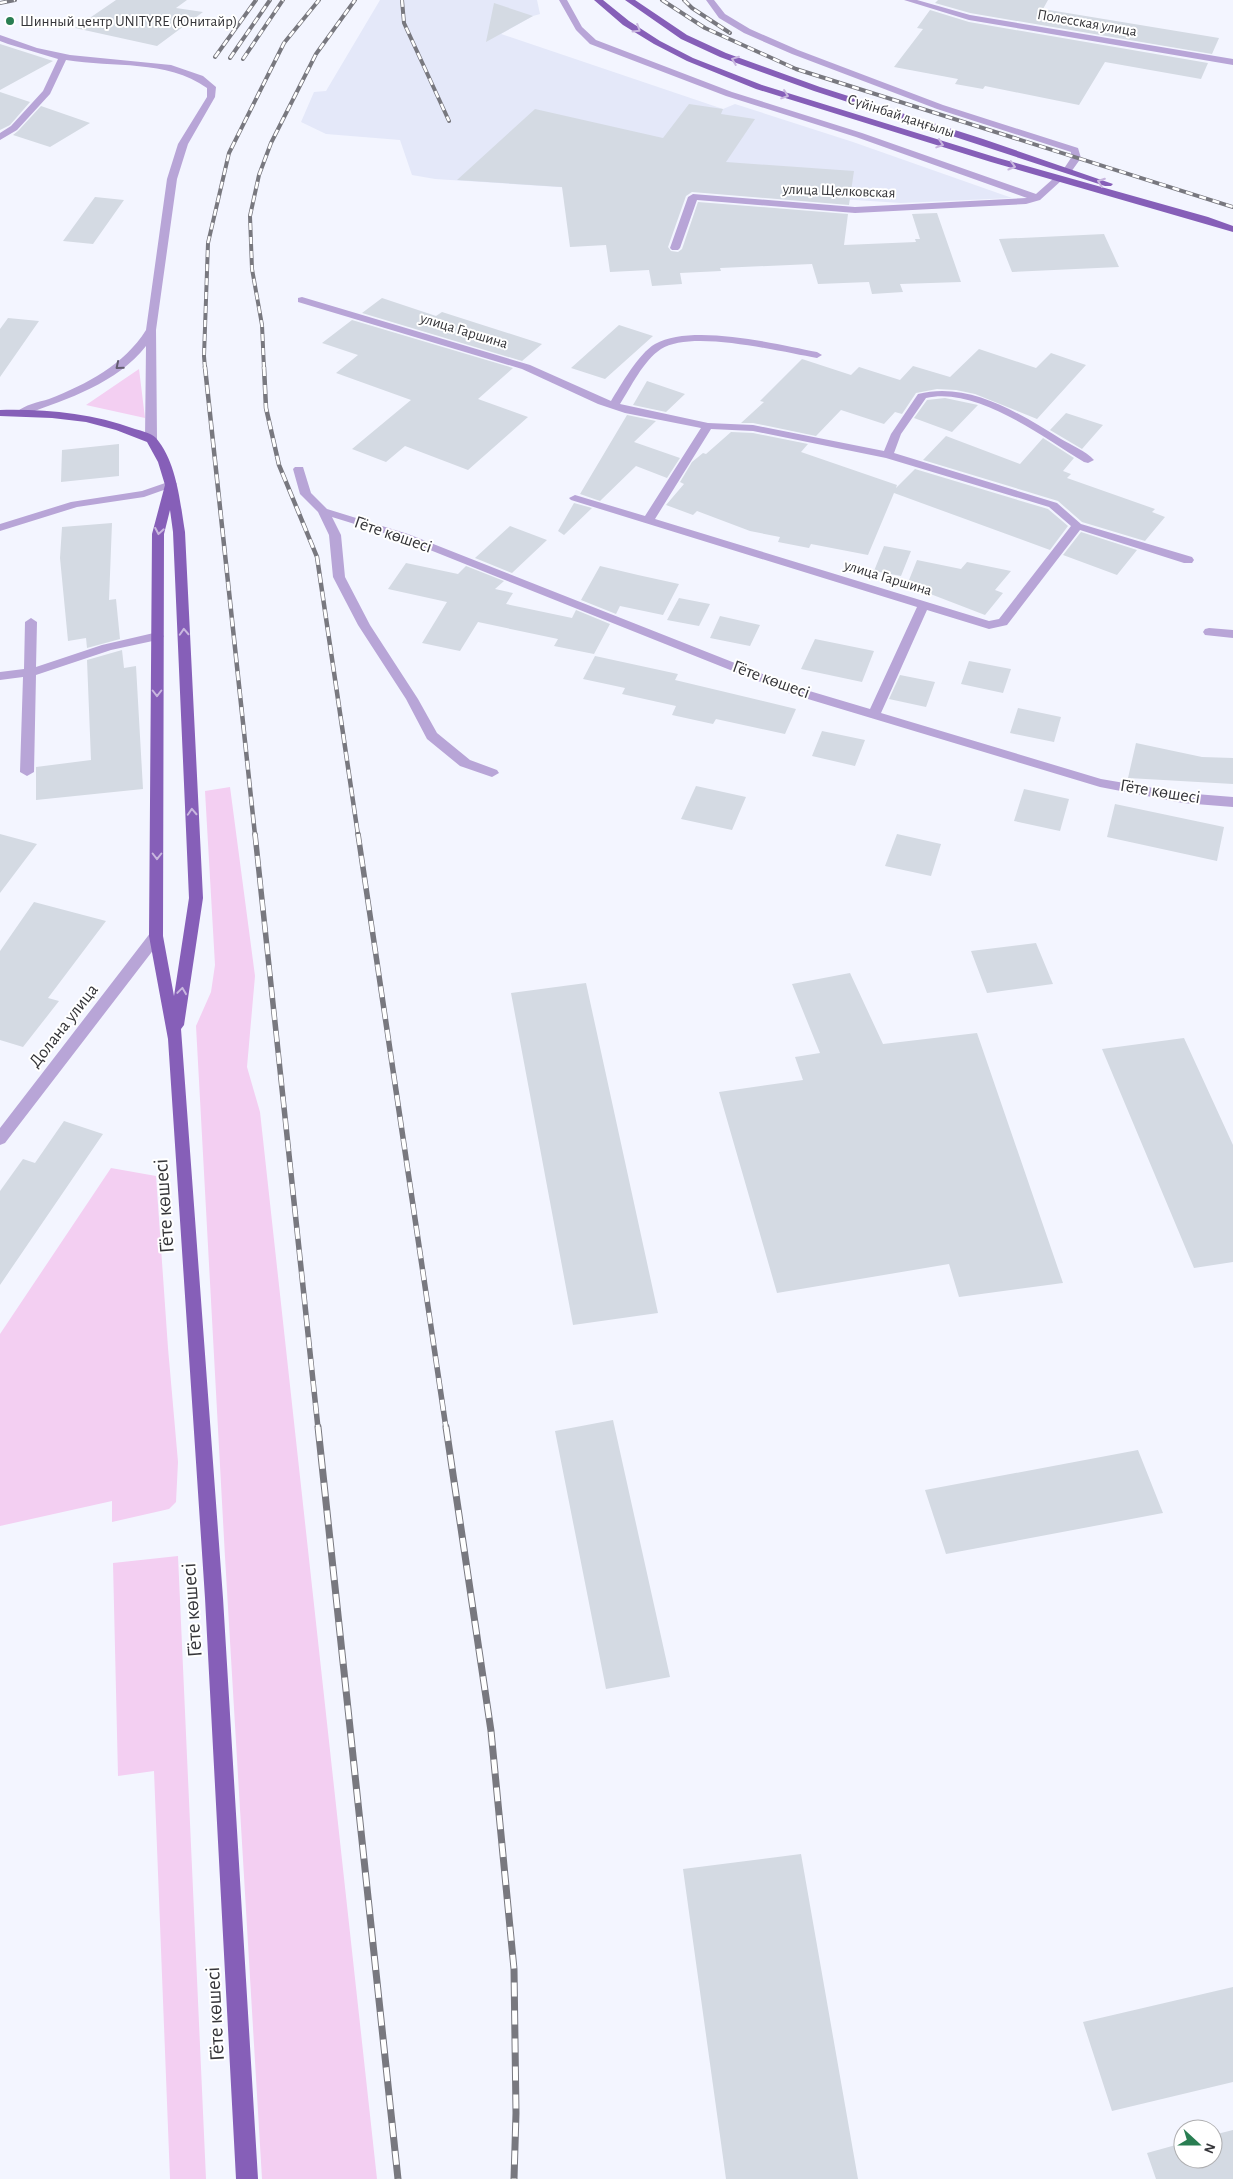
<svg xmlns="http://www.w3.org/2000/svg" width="1233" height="2179" viewBox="0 0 1233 2179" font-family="'Alegreya Sans',sans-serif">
	<rect width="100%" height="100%" fill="#f3f5ff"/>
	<!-- built -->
	<path fill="#e4e8f9" d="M380,0H537L540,14L533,16L501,34L723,109L735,104L853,142L1012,198L901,203L670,188L636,192L435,179L412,175L400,140L326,134L301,122L314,92L326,91Z"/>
	<!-- green -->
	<path fill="#f3cff2" d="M139,369L145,418L86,405Z
		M230,787L255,976L247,1067L260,1112L377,2179H262L225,1557L196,1026L211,992L215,965L205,791Z
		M111,1168L156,1176L168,1348L178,1462L176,1502L169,1509L112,1522V1501L0,1526V1334Z
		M178,1556L206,2179H170L154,1771L118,1776L113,1563Z"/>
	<!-- building -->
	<path fill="#d4dae3" d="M116,0H187L176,8L203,12L157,46L75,28Z
		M938,0H1048L1043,9L1219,38L1212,54L970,13L935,3Z
		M494,3L533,16L486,42Z
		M930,10L969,22L1208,63L1201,79L1105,62L1079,105L985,86L983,89L955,84L958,79L894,67L923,29L917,28Z
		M0,44L53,61L0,90Z
		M0,92L30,102L10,125L0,130Z
		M689,104L723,109L721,114L755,119L726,162L854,171L849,205L692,192L686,196L668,247L671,251L678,252L682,249L698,202L848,214L844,245L916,242L915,239H920L912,214L937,213L961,282L900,284L903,292L872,294L869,282L818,284L812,264L720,268L721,271L680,273L682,284L652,286L649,270L610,272L606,245L570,247L562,187L457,180L535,109L663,138Z
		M41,106L90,123L50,147L13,135L18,131Z
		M95,197L124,200L93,244L63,241Z
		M1104,234L1119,267L1012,272L999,239Z
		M382,298L436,316L442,312L542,344L522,361L362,313Z
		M8,318L39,321L0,377V329Z
		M352,320L513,368L478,399L528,417L468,470L405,446L386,462L352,449L411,400L336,373L358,355L322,343Z
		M619,325L653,336L605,379L571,368Z
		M979,349L1036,368L1051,353L1086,365L1037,419L975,394L956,390L937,389L916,393L902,414L895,412L884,424L841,410L816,436L753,423H741L764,402L760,401L802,359L851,375L859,367L900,380L913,366L950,377Z
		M647,381L685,394L666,412L633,405Z
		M945,398L978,405L952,432L914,418L927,400Z
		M1066,413L1103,425L1082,449L1050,430Z
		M627,415L656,421L634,442L680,458L667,478L636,466L600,501L580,494Z
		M731,432L753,433L808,444L801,452L897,485L896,488L915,469L1048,509L1068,526L1050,550L894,493L868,555L811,544L809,548L778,542L780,537L750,531L697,511L693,515L666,505L684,484L680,482L692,462L703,453L706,454Z
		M946,436L1020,464L1043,438L1074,458L1063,471L1071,474L1067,478L1155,509L1152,512L1165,517L1145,541L1082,522L1058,501L923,460Z
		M119,444V476L61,482L62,450Z
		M574,503L592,508L564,535L558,531Z
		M112,523L109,600L116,599L120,639L87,648L86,638L68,641L60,558L62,527Z
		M510,526L547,540L512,573L475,558Z
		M1081,532L1137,550L1117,575L1063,555Z
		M884,546L911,551L901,576L874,571Z
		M917,560L961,569L967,562L1011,571L995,590L1003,593L985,615L907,585Z
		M406,563L458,574L466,566L504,581L495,589L513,593L506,604L572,618L576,610L610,624L594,654L554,646L558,639L478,622L460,651L422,643L447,602L388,589Z
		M600,566L638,575L679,584L663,615L620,606L616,614L581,600Z
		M679,598L710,604L699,626L667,620Z
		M720,616L760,625L750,646L710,638Z
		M815,639L874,651L862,682L801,669Z
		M122,650L124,668L136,666L143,789L36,800V767L91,760L87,660Z
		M595,656L678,674L675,680L796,709L785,734L716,719L713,724L672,715L676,706L622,694L625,688L583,679Z
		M969,661L1011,669L1003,693L961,684Z
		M900,675L935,682L926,707L889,699Z
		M1018,708L1061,717L1054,742L1010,733Z
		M822,731L865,740L855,766L812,756Z
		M1136,743L1202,757L1233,758V784L1128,778Z
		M696,786L746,797L732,830L681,819Z
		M1024,789L1069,799L1060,831L1014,821Z
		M1115,804L1224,827L1217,861L1107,837Z
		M0,834L37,844L0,893Z
		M897,834L941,844L931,876L885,866Z
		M34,902L106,921L48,998L59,1001L23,1047L0,1040V951Z
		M1036,943L1053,984L987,993L971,951Z
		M850,973L883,1044L977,1033L1063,1283L959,1297L949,1264L777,1293L719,1092L803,1080L795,1057L820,1053L792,984Z
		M586,983L658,1313L573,1325L511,993Z
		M1184,1038L1233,1145V1262L1194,1268L1102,1049Z
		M64,1121L103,1134L0,1285V1191L23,1159L35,1163Z
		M613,1420L670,1677L606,1689L555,1431Z
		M1138,1450L1163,1513L946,1554L925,1490Z
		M801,1854L858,2179H726L683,1869Z
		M1233,1987V2082L1112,2111L1083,2022Z
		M1233,2130V2179H1156L1147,2153L1183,2143V2159H1213V2135Z"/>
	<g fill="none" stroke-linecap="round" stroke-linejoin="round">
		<!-- minor -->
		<path fill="#b8a5d7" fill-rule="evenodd" d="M559,0H567L582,27L596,40L732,92L862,133L1036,194L1054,178L1057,177L1062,180L1040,200L1026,204L855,213L697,200L680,248L678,250H672L670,248L688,197L693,194L855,207L1027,198L856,137L726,96L590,44L576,30Z
			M706,0H714L725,14L750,29L798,50L943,105L1078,148L1081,158L1071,172H1065L1063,170L1071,158V152L937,109L792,54L744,33L719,18Z
			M904,0H917L970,15L1233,59V65L969,20Z
			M0,35L37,48L70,55L171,65L203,76L216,87L215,97L188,144L177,179L156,330L157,439L155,441H147L145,439L146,346C117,383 68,399 26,414H18L17,412C24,405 39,402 49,399C87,384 124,365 146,330L167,179L178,144L207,97V88C166,59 114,68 66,60L50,94L17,130L0,140V133L11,126L43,91L58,59L8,44L0,41Z
			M302,297L530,365L611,401C621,385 638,354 655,344C693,323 775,344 817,352L822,355L817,358C780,352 693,329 661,349C643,361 631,387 620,404L708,423L753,425L884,451L891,434L918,394C969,381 1019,413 1061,439C1071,445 1086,451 1094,460L1088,463L1084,462C1043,437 976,386 926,398L901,434L894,453L1057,503L1081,524L1192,557L1194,560L1192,563H1184L1080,530L1007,625L989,629L927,610L881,713L1101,779L1183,793L1233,797V807L1183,803L1100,787L788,693L400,538L332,517L341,535L345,577L370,625L418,699L437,733L470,760L497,770L499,773L492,777L460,766L427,739L406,699L358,625L333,577L329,535L318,512L300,494L293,469L295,467H303L311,493L327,509L408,534L796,687L870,709L917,607L571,500L569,498L575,495L645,516L701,428L625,413L598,404L522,369L298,302V298ZM711,429L753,431L886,458L1049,507L1071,526L999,619L989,621L655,519Z
			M171,481L175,482L177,484L175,486L144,497L77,507L0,531V524L71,502L142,491Z
			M31,618L37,622L36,667L102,645L158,632L164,636L162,639L111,650L36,675L34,772L27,776L20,772L23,677L0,680V672L24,669L25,622Z
			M1209,628L1233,630V638L1205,635L1203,632L1205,629Z
			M156,931L161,932L163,936L161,940L5,1143L0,1145V1128L151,932Z"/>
		<!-- major -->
		<path fill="#865fb8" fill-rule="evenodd" d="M594,0H603L629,21L660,41L693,58L762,85L998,158L1208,217L1233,226V232L991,162L756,89L687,61L654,44L623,25Z
			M625,0H635L687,35L726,53L820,87L983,139L1113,184L1111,186H1105L814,91L720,57L681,39Z
			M0,410C46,409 91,413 135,429C142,431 151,433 156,438C177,463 180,502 185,532L203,898L184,1025L181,1029L223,1598L258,2179H236L205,1598L168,1039L149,936L152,534L165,485L158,462L147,442L116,430L86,422L52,418L0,416ZM170,510L173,532L189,898L174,996L163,936L164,534Z"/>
		<!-- rail-far3 casing -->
		<g stroke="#78787f" stroke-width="4">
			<path id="rail-far3" d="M402,0L404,23L449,121
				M662,0L705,28L796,69L1233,207
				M684,0L692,8L730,33
				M0,3L15,0
				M215,57L256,0
				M230,58L270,0
				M243,59L283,0
				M205,369L204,356L208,243L229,153L284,43L319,0
				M264,369L262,325L252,269L250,216L259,175L271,143L316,54L355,0"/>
		</g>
		<!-- rail-far2 casing -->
		<g stroke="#78787f" stroke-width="4.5">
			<path id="rail-far2" d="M205,367L255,835
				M264,367L266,408L279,465L317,557L358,835"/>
		</g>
		<!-- rail-far1 casing -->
		<g stroke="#78787f" stroke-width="5.5">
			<path id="rail-far1" d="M255,834L318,1428
				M358,834L446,1428"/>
		</g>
		<!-- rail casing -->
		<g stroke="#78787f" stroke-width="7">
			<path id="rail" d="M318,1427L398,2179
				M446,1427L491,1731L514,1969L516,2113L514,2179"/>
		</g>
		<!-- rail-far3 -->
		<use href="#rail-far3" stroke="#fff" stroke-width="2.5" stroke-dasharray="7" stroke-linecap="butt"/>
		<!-- rail-far2 -->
		<use href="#rail-far2" stroke="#fff" stroke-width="3" stroke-dasharray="9" stroke-linecap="butt"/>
		<!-- rail-far1 -->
		<use href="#rail-far1" stroke="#fff" stroke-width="4" stroke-dasharray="11" stroke-linecap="butt"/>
		<!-- rail -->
		<use href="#rail" stroke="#fff" stroke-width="5" stroke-dasharray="14" stroke-linecap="butt"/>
	</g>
	<!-- one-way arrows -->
	<defs><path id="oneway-chevron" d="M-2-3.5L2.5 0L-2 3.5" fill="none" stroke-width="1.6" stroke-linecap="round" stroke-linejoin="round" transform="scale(1.25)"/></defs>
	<g stroke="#c9b7df">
		<use href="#oneway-chevron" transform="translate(637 29) rotate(32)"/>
		<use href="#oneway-chevron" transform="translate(735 60) rotate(-159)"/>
		<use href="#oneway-chevron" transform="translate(785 95) rotate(19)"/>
		<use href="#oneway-chevron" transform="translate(940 144) rotate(18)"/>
		<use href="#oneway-chevron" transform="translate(1012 166) rotate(16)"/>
		<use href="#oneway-chevron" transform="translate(1101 182) rotate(-160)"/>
		<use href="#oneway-chevron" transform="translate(159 531) rotate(100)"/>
		<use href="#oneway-chevron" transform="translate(184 632) rotate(-93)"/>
		<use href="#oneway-chevron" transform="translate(157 693) rotate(90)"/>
		<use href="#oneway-chevron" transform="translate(192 812) rotate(-93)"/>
		<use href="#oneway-chevron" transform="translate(157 856) rotate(90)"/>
		<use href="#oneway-chevron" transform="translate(182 991) rotate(-82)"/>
	</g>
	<use stroke="#635c70" href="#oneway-chevron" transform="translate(119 366) rotate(140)"/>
	<!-- markers -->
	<circle fill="#297e52" stroke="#fff" stroke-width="2" cx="10" cy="21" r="5"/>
	<g text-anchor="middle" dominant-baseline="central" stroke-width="4" stroke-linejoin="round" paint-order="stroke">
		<!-- far-poi labels -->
		<g font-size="15" fill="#353539" stroke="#fff" text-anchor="start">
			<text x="20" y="21">Шинный центр UNITYRE (Юнитайр)</text>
		</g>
		<!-- far-street labels -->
		<g font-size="15" fill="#353539" stroke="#fff">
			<text transform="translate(1087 23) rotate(10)">Полесская улица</text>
			<text transform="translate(901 116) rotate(18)">Сүйінбай даңғылы</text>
			<text transform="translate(839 191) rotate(2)">улица Щелковская</text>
			<text transform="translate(464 331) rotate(17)">улица Гаршина</text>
			<text transform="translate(888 578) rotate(17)">улица Гаршина</text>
		</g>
		<!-- street labels -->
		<g font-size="18" fill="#353539" stroke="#fff">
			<text transform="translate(393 535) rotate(19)">Гёте көшесі</text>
			<text transform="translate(771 680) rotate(20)">Гёте көшесі</text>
			<text transform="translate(1160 792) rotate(9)">Гёте көшесі</text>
			<text transform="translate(64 1026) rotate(-52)">Долана улица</text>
		</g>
		<!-- near-street labels -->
		<g font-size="21" fill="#353539" stroke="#fff">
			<text transform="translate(164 1206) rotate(-94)">Гёте көшесі</text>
			<text transform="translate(192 1610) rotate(-94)">Гёте көшесі</text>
			<text transform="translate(215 2014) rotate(-93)">Гёте көшесі</text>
		</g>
	</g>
	<!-- north arrow -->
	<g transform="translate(1198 2144) rotate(111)"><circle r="24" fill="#ffffff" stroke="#aeaeb0"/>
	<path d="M0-4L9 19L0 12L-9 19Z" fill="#297e52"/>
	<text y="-8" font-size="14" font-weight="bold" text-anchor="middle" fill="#353539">N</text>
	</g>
</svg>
